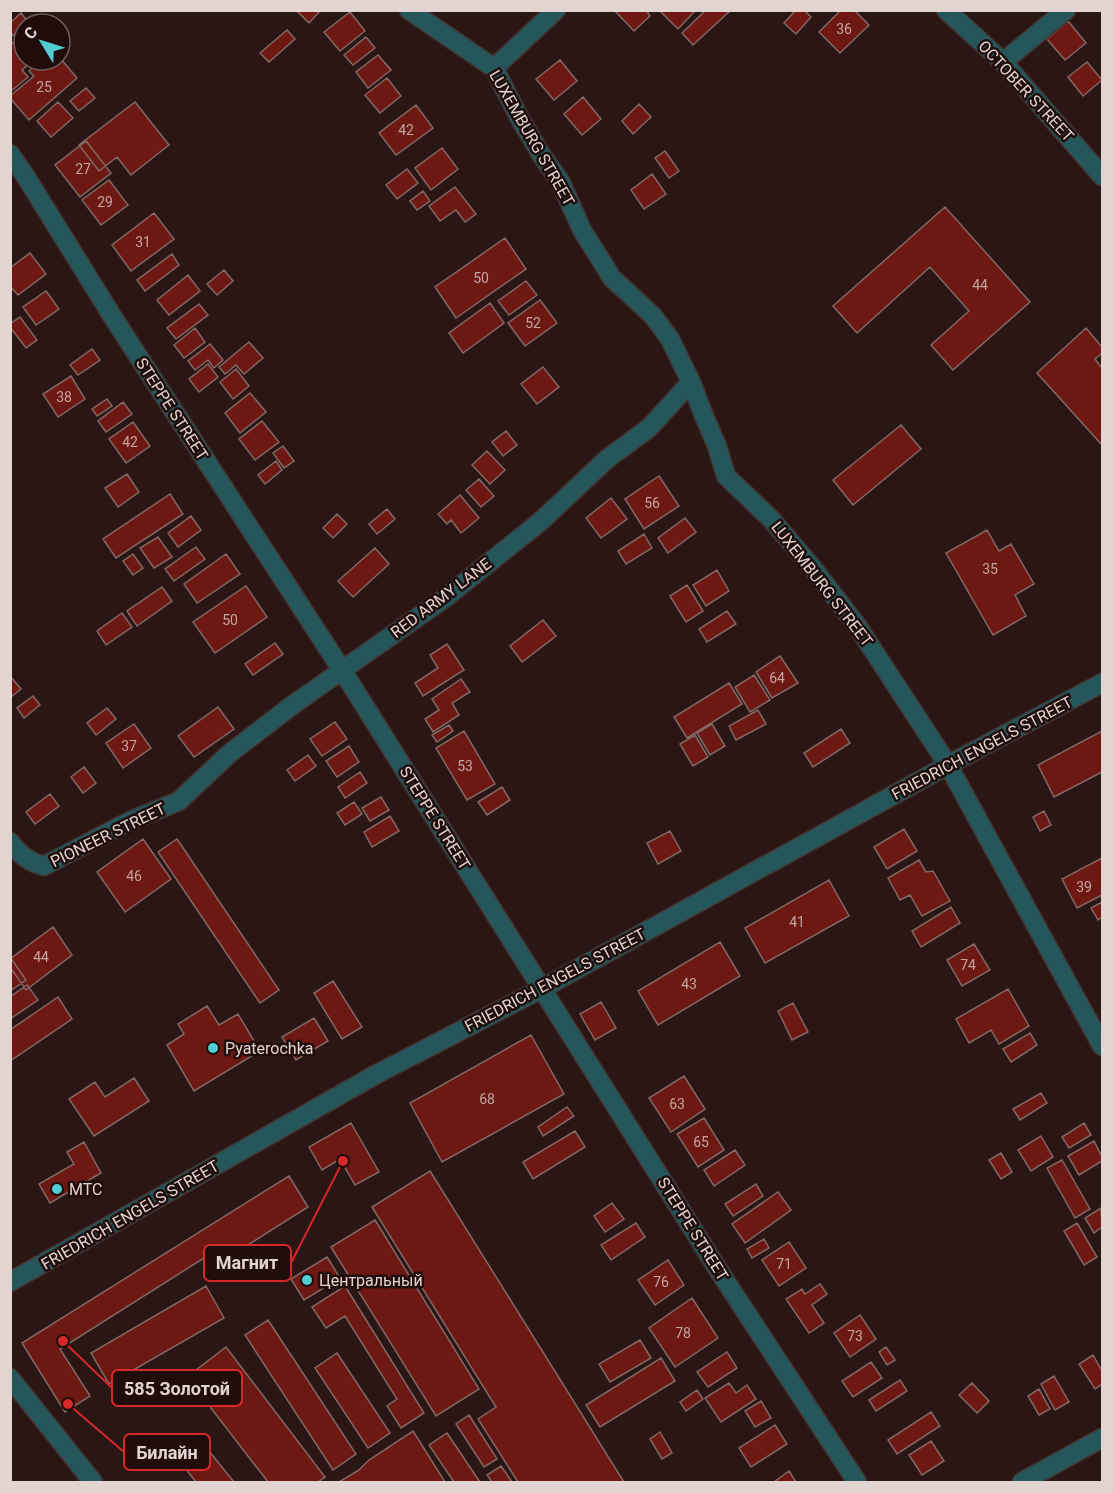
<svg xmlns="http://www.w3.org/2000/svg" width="1113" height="1493" viewBox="0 0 1113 1493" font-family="Roboto,sans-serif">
	<rect width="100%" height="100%" fill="#2a1614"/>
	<!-- building -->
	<path fill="#6d1813" stroke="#826965" stroke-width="1.5" d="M296,10H321L309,23Z
		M614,10H646L650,16L634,31Z
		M662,10H696L678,29L661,12Z
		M706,10H731L693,45L682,33Z
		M796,10H804L811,17L796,34L784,23Z
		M841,10H854L869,25L840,53L819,32Z
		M350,12L365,31L340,51L324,32Z
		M21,13L28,22L24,24V26L12,36L10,23Z
		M1068,21L1086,43L1065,60L1047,39Z
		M287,30L295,39L269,62L260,53Z
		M24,33V60H33L22,70L28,77L10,92V45Z
		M366,37L375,48L353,65L344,55Z
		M378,55L391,70L368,88L356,72Z
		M60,58L77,78L29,120L10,98V96L34,76L29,71L41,60H60Z
		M560,60L577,81L554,100L536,79Z
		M1087,62L1102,80L1083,96L1068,77Z
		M387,78L401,96L380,113L365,95Z
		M86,88L95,98L79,111L70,101Z
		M583,97L601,119L582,135L564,114Z
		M58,102L73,118L51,137L37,121Z
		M135,102L169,145L131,175L117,157L99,171L79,145Z
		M639,104L651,117L633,134L622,121Z
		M416,105L433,128L396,155L379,133Z
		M86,141L111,173L80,197L55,165Z
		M442,148L458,169L431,190L415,168Z
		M665,151L679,171L669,178L655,158Z
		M407,169L418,183L397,199L386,185Z
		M652,174L666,194L644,209L631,190Z
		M109,180L128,205L101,225L82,200Z
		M455,187L476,214L465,222L456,210L440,221L429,206Z
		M423,191L430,201L417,210L410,201Z
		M945,207L1030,302L953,370L931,345L969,311L930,267L857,333L833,306Z
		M154,213L174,239L131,271L112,245Z
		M505,238L526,269L456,318L435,287Z
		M30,253L46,274L18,295L10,286V268Z
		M172,254L179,265L145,291L137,280Z
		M224,270L233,281L217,295L207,284Z
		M188,275L200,291L169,315L157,300Z
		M526,281L537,295L509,315L498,301Z
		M46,291L59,309L36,325L23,307Z
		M540,300L557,323L525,346L508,323Z
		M490,303L504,323L463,353L449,333Z
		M199,304L208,315L176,339L167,328Z
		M20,317L37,340L26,348L10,327V324Z
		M195,328L205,342L184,358L174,345Z
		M1086,328L1102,347V353L1095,359L1102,368V445L1037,373Z
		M249,342L263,358L244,374L236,365L225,374L219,367Z
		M210,344L223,360L214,368L208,360L195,370L188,361Z
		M92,349L100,360L78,375L70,365Z
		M208,364L218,377L199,392L189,379Z
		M543,367L559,387L537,404L521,384Z
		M236,369L249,386L233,399L220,382Z
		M71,376L85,399L58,417L43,394Z
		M250,393L266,412L240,433L225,413Z
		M107,399L112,406L97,416L92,409Z
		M123,402L132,414L106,432L98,421Z
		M262,421L279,442L255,460L239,439Z
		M133,422L150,446L126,463L109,439Z
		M901,425L921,449L853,505L833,480Z
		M506,431L517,445L503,456L492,442Z
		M283,446L294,461L284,468L273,453Z
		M487,451L505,470L490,484L472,465Z
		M276,461L282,470L265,484L258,475Z
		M127,474L139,492L118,507L105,488Z
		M659,476L679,506L644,529L625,499Z
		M479,479L494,496L481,507L466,490Z
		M170,494L183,514L116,558L103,539Z
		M460,495L479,518L461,533L451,520L447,524L438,514Z
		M611,498L627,519L601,538L586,518Z
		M387,509L395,519L377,534L369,524Z
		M337,514L347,524L333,538L323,528Z
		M191,516L201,530L178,547L168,533Z
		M685,518L696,532L668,553L658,538Z
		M987,530L999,551L1011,544L1034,584L1015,595L1026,616L993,635L946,553Z
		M644,534L652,548L626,564L618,551Z
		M158,537L172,557L154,568L140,548Z
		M196,547L205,559L174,581L165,569Z
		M375,548L389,564L353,597L338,581Z
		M133,554L143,568L133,575L123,561Z
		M226,554L240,574L197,603L184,584Z
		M717,570L729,591L706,606L693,585Z
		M687,585L703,611L686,622L670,596Z
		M246,586L267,617L215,653L193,622Z
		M162,587L172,601L137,626L127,611Z
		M727,611L736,624L707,642L699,629Z
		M122,613L132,627L106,645L97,631Z
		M543,620L556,636L522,662L510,646Z
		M275,643L283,654L253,675L245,664Z
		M447,644L464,670L423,696L415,683L438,668L430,655Z
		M780,656L798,683L772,698L756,672Z
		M754,675L770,700L750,712L735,687Z
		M10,676L21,689L10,698Z
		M461,679L470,692L452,703L459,715L433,732L425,719L439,710L432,699Z
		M729,683L742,704L687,738L674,717Z
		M33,696L40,705L24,718L17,708Z
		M218,707L234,729L194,757L178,736Z
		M107,708L116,719L96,735L87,723Z
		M758,710L766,724L736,740L729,726Z
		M335,722L347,739L322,756L310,739Z
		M134,724L151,748L123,768L106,743Z
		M712,724L725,746L710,755L697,733Z
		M449,725L453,731L437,742L432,735Z
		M841,729L850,743L813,767L804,753Z
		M464,731L495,784L467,800L436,748Z
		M1102,731V772L1054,797L1038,765Z
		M695,735L708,757L693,766L680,744Z
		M349,746L359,762L337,777L326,761Z
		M308,755L316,766L295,781L287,770Z
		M84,767L96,783L83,793L71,777Z
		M360,772L367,783L345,798L338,787Z
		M502,787L510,800L487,815L478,802Z
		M50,794L59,806L35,824L26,812Z
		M381,797L389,810L370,821L362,808Z
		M354,802L362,814L345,825L337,813Z
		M1044,811L1051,825L1040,831L1033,817Z
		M390,816L399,831L372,847L364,832Z
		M904,829L917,851L887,869L874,847Z
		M670,831L681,851L658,864L647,843Z
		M143,839L171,879L125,912L97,872Z
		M177,839L279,990L260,1003L158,852Z
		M1102,858V895L1077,908L1062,879Z
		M919,860L926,872L933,871L950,901L922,916L910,895L900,900L888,878Z
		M829,880L849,916L765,963L745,928Z
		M1102,902V917L1098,920L1091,908Z
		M951,907L960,923L921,947L912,931Z
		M53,927L72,955L26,990L10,967V959Z
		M720,942L740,976L658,1025L638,991Z
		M974,944L990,970L962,986L947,960Z
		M10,957L26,980L10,991Z
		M333,981L362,1027L342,1039L314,993Z
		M27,985L38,1000L10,1019V997Z
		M1008,989L1029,1026L999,1044L991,1030L969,1043L956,1019Z
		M58,997L72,1019L10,1061V1030Z
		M601,1002L616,1028L595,1040L580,1014Z
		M793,1003L808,1032L792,1040L778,1011Z
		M207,1006L219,1025L238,1014L260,1051L194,1091L167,1045L184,1034L178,1024Z
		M314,1018L328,1041L296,1060L282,1037Z
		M1030,1033L1037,1045L1011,1062L1003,1049Z
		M531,1035L564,1094L442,1162L410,1103Z
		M684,1076L705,1109L671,1132L649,1098Z
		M134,1078L149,1101L94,1136L69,1099L95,1082L105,1097Z
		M1041,1093L1047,1103L1020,1120L1013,1109Z
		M567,1107L574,1116L543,1136L538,1127Z
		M704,1118L724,1150L698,1167L677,1134Z
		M351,1123L379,1172L355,1185L340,1159L322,1170L309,1147Z
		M1084,1123L1091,1135L1069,1148L1062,1137Z
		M575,1131L585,1147L533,1179L523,1162Z
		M1041,1136L1053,1157L1031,1171L1018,1150Z
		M1094,1141L1102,1157V1161L1079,1175L1068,1156Z
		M84,1142L101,1173L50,1203L39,1184L74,1164L67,1152Z
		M735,1150L745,1165L714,1186L704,1170Z
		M1001,1153L1012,1172L1001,1179L989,1160Z
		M1062,1160L1090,1209L1075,1218L1047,1168Z
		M430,1171L624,1482H518L478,1419L496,1407L372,1207Z
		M289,1176L308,1207L229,1257L223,1246L60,1349L90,1396L65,1412L22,1343Z
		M756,1184L763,1196L733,1216L725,1204Z
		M778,1192L791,1210L745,1243L732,1224Z
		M612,1203L624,1219L605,1232L594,1216Z
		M1101,1208L1102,1227L1094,1233L1085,1218Z
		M375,1220L479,1389L436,1416L331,1247Z
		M636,1223L645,1237L611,1260L601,1245Z
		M1077,1223L1097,1257L1084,1265L1064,1231Z
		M764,1239L769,1248L752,1258L747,1249Z
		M789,1242L806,1268L779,1286L762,1260Z
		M327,1257L340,1278L304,1300L291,1279Z
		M668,1260L684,1285L655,1305L638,1280Z
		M820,1284L827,1294L812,1305L824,1323L809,1333L786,1299L802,1289L805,1294Z
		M206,1286L224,1318L109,1384L91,1353Z
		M345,1286L424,1413L401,1428L387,1406L397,1399L345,1316L326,1328L312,1307Z
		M692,1298L718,1338L675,1367L649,1328Z
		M860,1315L876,1339L850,1357L834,1333Z
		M268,1320L356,1454L333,1470L245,1335Z
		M640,1340L651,1358L610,1382L599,1364Z
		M226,1347L325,1477L318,1482H268L187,1377Z
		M886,1347L895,1360L887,1365L879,1352Z
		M727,1352L737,1368L708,1387L697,1372Z
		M337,1353L390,1433L368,1448L315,1368Z
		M1093,1355L1102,1371V1384L1095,1389L1079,1364Z
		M661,1358L675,1381L600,1427L586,1405Z
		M871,1362L882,1378L853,1397L842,1381Z
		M1054,1376L1069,1402L1055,1410L1041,1384Z
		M900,1380L907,1391L876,1411L869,1400Z
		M729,1383L736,1393L747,1385L756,1399L721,1422L705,1398Z
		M972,1383L989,1401L977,1413L959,1395Z
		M1039,1389L1050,1409L1039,1415L1028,1396Z
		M697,1390L703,1399L686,1411L680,1402Z
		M761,1401L771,1418L755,1427L745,1411Z
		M931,1412L940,1426L897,1454L888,1440Z
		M469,1415L497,1459L484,1467L456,1424Z
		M775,1425L787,1444L751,1467L739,1448Z
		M413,1431L445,1482H339L359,1470L369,1460Z
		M660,1432L672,1453L662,1459L650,1439Z
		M447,1433L480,1482H454L429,1445Z
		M196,1435L234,1482H196L173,1453Z
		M931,1441L944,1461L922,1475L909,1455Z
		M501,1466L512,1482H492L487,1475Z
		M789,1471L796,1482H774Z"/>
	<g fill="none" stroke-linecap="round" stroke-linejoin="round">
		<!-- minor casing -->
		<g stroke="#44312e" stroke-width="21">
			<path id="minor" d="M409,10L494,68L519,117L542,156L560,181L582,230L612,278L653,316L670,339L691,382L704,416L717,446L726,476L771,519L812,567L858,627L948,765L1102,1046
				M946,10L1003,62L1102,176
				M1003,62L1066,10
				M494,68L556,10
				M10,154L26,177L114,319L342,670L719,1271L857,1482
				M10,842C20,855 29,862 44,866L130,821L179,801L230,753L294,704L445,598L541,521L607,459L649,428L691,382
				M10,1282L375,1075L543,988L948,765L1102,683
				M10,1378L93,1482
				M1022,1482L1102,1438"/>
		</g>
		<!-- minor -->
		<use href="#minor" stroke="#25575a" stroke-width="18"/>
	</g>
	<!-- markers -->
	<g fill="#51ccd3" stroke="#200d0b" stroke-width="2">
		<circle cx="213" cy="1048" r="6"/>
		<circle cx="57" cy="1189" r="6"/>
		<circle cx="307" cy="1280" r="6"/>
	</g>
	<g text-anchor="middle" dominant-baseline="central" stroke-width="5" stroke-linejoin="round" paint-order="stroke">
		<!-- number labels -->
		<g font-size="14" fill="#c5a5a2">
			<text x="844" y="29">36</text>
			<text x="44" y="87">25</text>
			<text x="406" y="130">42</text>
			<text x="83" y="169">27</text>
			<text x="105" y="202">29</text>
			<text x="143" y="242">31</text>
			<text x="481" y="278">50</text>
			<text x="980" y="285">44</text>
			<text x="533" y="323">52</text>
			<text x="64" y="397">38</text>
			<text x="130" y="442">42</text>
			<text x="652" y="503">56</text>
			<text x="990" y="569">35</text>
			<text x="230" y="620">50</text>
			<text x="777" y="678">64</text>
			<text x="129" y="746">37</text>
			<text x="465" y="766">53</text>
			<text x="134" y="876">46</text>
			<text x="1084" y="887">39</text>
			<text x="797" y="922">41</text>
			<text x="41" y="957">44</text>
			<text x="968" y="965">74</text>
			<text x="689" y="984">43</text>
			<text x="487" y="1099">68</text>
			<text x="677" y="1104">63</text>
			<text x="701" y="1142">65</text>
			<text x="784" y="1264">71</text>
			<text x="661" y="1282">76</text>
			<text x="683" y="1333">78</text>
			<text x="855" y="1336">73</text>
		</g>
		<!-- street labels -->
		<g font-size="16" fill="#e2d4d1" stroke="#200d0b">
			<text transform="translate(1026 91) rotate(47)">OCTOBER STREET</text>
			<text transform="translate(532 138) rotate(60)">LUXEMBURG STREET</text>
			<text transform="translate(172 409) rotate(57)">STEPPE STREET</text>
			<text transform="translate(822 584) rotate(52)">LUXEMBURG STREET</text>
			<text transform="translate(441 598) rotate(-37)">RED ARMY LANE</text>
			<text transform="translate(982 748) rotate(-28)">FRIEDRICH ENGELS STREET</text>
			<text transform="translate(435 818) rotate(58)">STEPPE STREET</text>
			<text transform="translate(108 835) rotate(-26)">PIONEER STREET</text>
			<text transform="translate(555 980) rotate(-28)">FRIEDRICH ENGELS STREET</text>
			<text transform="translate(130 1215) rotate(-30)">FRIEDRICH ENGELS STREET</text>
			<text transform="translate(693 1229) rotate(58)">STEPPE STREET</text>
		</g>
		<!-- poi labels -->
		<g font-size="16" fill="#e2d4d1" stroke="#200d0b" text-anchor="start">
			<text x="225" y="1048">Pyaterochka</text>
			<text x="69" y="1189">МТС</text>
			<text x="319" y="1280">Центральный</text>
		</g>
	</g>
	<!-- callouts -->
	<path fill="none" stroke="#d62828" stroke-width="2" d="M343 1161L291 1263M63 1341L112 1388M68 1404L124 1452"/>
	<g fill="#d62828" stroke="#200d0b" stroke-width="2">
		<circle cx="343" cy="1161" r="6"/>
		<circle cx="63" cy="1341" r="6"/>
		<circle cx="68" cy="1404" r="6"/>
	</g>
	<g fill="#200d0b" stroke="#d62828" stroke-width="2">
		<rect x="204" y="1245" width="87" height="36" rx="6"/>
		<rect x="112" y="1370" width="130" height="36" rx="6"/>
		<rect x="124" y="1434" width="86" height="36" rx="6"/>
	</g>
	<g font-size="18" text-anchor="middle" font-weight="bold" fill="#e2d4d1">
		<text x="247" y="1269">Магнит</text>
		<text x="177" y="1395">585 Золотой</text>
		<text x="167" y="1459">Билайн</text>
	</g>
	<!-- border -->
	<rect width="1113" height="1493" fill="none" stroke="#e2d4d1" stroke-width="24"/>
	<!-- north arrow -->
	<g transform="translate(42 42) rotate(308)"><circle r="28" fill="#200d0b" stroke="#6e5d5a" stroke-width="1.5"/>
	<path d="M0-4.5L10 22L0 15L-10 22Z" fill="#51ccd3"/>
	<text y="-9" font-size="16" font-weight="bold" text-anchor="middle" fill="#e2d4d1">С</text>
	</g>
</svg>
